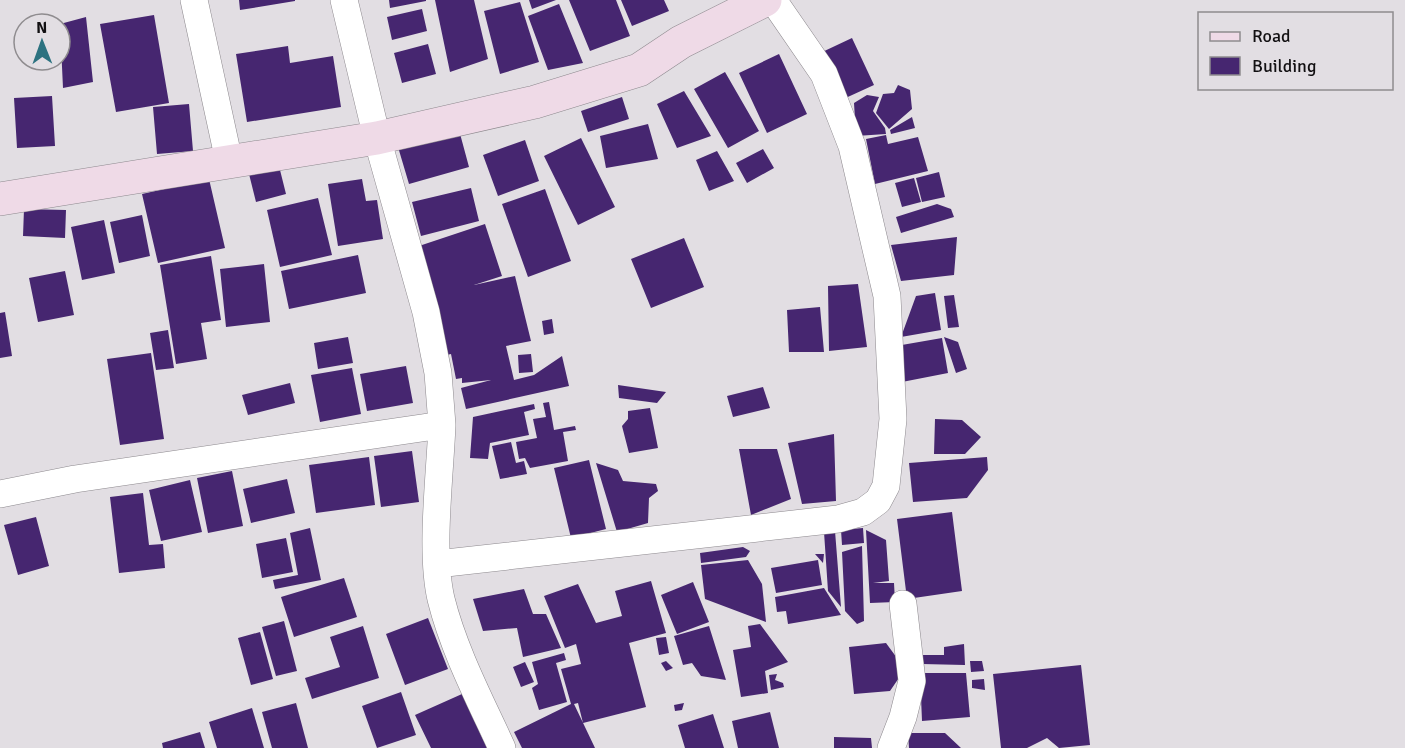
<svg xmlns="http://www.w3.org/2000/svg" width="1405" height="748" viewBox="0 0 1405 748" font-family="Signika,sans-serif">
	<rect width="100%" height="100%" fill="#e2dee3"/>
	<!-- building -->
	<path fill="#462670" d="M239,0H295V1L240,10Z
		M389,0H426V1L390,8Z
		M435,0H474L488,59L450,72Z
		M529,0H556L532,9Z
		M569,0H616L630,36L590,51Z
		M621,0H664L669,11L632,26Z
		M520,2L539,62L500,74L484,11Z
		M559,4L583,63L548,70L528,16Z
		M422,9L427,31L392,40L387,17Z
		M154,15L169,103L116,112L100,24Z
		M86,17L93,82L63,88L60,24Z
		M852,38L874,85L839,101L818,54Z
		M428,44L436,74L402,83L394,53Z
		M288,46L290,63L333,56L341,107L247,122L236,54Z
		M779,54L807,114L767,133L739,73Z
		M725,72L759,131L728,148L694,89Z
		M898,85L910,90L912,109L889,129L876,113L883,94L894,93Z
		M684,91L711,136L677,148L657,104Z
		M867,95L879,97L873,111L885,128L886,134L856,136L854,103Z
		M52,96L55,146L17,148L14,98Z
		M622,97L629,119L588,132L581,111Z
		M189,104L193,151L157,154L153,107Z
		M912,117L915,128L891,134L890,130Z
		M648,124L658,159L606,168L600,136Z
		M459,130L469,167L409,184L398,147Z
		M886,135L888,144L918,137L928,171L875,184L866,139Z
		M581,138L615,207L578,225L544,156Z
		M525,140L539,181L498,196L483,155Z
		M763,149L774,168L747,183L736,163Z
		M717,151L734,181L709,191L696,160Z
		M279,166L286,194L256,202L249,174Z
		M939,172L945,197L922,202L916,178Z
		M914,178L921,202L902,207L895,183Z
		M209,179L225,248L158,263L142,194Z
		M362,179L366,201L377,200L383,239L338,246L328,184Z
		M471,188L479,221L421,236L412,202Z
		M545,189L571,261L528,277L502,204Z
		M318,198L332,255L280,267L267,210Z
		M937,204L951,209L954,217L901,233L896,217Z
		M24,209L66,210L65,238L23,236Z
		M142,215L150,256L119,263L110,222Z
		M104,220L115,273L82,280L71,227Z
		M485,224L502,276L474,285L515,276L531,341L506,346L514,380L534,375L562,356L569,386L466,409L461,388L491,380L462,383V378L456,379L451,354L442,356L416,247Z
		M957,237L954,275L901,281L891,245Z
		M684,238L704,287L651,308L631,259Z
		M358,255L366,293L289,309L281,271Z
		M211,256L221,320L201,323L207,359L176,364L160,265Z
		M264,264L270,322L226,327L220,269Z
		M65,271L74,315L38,322L29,278Z
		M858,284L867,347L829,351L828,286Z
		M935,293L941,330L901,337L916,296Z
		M954,295L959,327L948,328L944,296Z
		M820,307L824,352H789L787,310Z
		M5,312L12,356L0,358V313Z
		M552,319L554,333L544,335L542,321Z
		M168,330L174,368L156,370L150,333Z
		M348,337L353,363L318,369L314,343Z
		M944,337L958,342L967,369L956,373Z
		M942,338L948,373L902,382L896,346Z
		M151,353L164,439L120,445L107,359Z
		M531,354L533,372L519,373L518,355Z
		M406,366L413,403L367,411L360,374Z
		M352,368L361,414L320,422L311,375Z
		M290,383L295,403L248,415L242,395Z
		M618,385L666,392L657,403L619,398Z
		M763,387L770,408L733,417L727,396Z
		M549,402L554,430L575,426L576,430L563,432L568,461L530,468L525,458L519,459L516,442L537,438L533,419L546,417L543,403Z
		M534,404L535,409L524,412L529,435L490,443L488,459L470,458L473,417Z
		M650,408L658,448L629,453L622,426L628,419V411Z
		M935,419L962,420L981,437L965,454H934Z
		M834,434L836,501L802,504L788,443Z
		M511,442L516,463L524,461L527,474L500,479L492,446Z
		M739,449H777L791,499L751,515Z
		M412,451L419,502L381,507L374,456Z
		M369,457L375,505L316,513L309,465Z
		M987,457L988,470L967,498L913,502L909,463Z
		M589,460L606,529L571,538L554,468Z
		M596,463L618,470L623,481L656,484L658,491L649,498L648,523L617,532Z
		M232,471L243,526L208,533L197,478Z
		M287,479L295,513L251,523L243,489Z
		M190,480L202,532L161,541L149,490Z
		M143,493L149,545L163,544L165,568L119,573L110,497Z
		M952,512L962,591L907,599L897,519Z
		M36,517L49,566L18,575L4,525Z
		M310,528L321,580L275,589L273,580L298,575L290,533Z
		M863,528L864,543L842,545L841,530Z
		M866,530L886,540L889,581L873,583H894L895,602L870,603Z
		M835,531L841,607L828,591L824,532Z
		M286,538L293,572L262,578L256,544Z
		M862,546L864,621L857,624L845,611L842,552Z
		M743,547L750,551L746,557L701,563L700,553Z
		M815,554H824L823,563Z
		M748,560L762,584L766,622L705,599L701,565Z
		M818,560L822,585L776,593L771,568Z
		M344,578L357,617L294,637L281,597Z
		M651,581L666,633L629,643L646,707L583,723L578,703L574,704L595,748H522L514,732L571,704L561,669L581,664L576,644L565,648L544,596L578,584L596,623L622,616L615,591Z
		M693,582L709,622L677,634L661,595Z
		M824,588L841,615L788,624L786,611L777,612L775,597Z
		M524,589L533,614H546L561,648L523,657L517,628L483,631L473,599Z
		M428,618L448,669L405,685L386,634Z
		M284,621L297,671L276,676L262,627Z
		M760,624L788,662L765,671L768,693L741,697L733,650L751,647L748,626Z
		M363,626L379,678L312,699L305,678L340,667L330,637Z
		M709,626L726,680L701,676L692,663L683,665L674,636Z
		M260,632L273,679L251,685L238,638Z
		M666,637L669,653L659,655L656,638Z
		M886,643L905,669L890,691L854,694L849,647Z
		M964,644L965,665L922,664V655H944V647Z
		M564,653L566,660L556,663L567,702L539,710L532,688L538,684L532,662Z
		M666,661L673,668L666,671L661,663Z
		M970,661H982L984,671L971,672Z
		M525,662L534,682L521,687L513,667Z
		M1081,665L1090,745L1059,748L1047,738L1027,748H1001L993,674Z
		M920,673H966L970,717L922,721Z
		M777,674L775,680L783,683L784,687L771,690L769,675Z
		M984,679L985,690L972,688V680Z
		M401,692L416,735L377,748L362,706Z
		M462,694L487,748H431L415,715Z
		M296,703L308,748H272L262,712Z
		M684,703L682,710L675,711L674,705Z
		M252,708L264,748H217L209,722Z
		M770,712L779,748H738L732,721Z
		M713,714L724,748H685L678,725Z
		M200,732L205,748H163L162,743Z
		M908,733H945L961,748H909Z
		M834,737L871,738L872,748H834Z"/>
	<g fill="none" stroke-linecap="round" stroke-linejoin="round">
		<!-- street casing -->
		<g stroke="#8d898e" stroke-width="28">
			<path id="street" d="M194,0L229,161
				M344,0L377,138L426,312L438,373L442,425
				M0,494L75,479L442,425C440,475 430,552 441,599C454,651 480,700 502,748
				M437,564L838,519L863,512L878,501L886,486L893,419L887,296L852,146L824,74L773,0
				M891,748L903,717L912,681L903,604"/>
		</g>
		<!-- secondary casing -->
		<g stroke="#8d898e" stroke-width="34">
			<path id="secondary" d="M0,199L377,138L535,102L639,70L681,42L765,0"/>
		</g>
		<!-- street -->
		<use href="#street" stroke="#fff" stroke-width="27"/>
		<!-- secondary -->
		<use href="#secondary" stroke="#efdae7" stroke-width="33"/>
	</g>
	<!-- legend -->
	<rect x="1198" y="12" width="195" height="78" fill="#e2dee3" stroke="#8f8c8f" stroke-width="1.5"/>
	<rect x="1210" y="32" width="30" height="9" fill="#efdae7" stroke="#8f8c8f" stroke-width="1.5"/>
	<text x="1252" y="42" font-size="18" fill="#121012">Road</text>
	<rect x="1210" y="57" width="30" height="18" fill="#462670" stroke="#8f8c8f" stroke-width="1.5"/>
	<text x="1252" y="72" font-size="18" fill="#121012">Building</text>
	<!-- north arrow -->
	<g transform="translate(42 42) rotate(359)"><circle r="28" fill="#e2dee3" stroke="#8f8c8f" stroke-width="1.5"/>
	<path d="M0-4.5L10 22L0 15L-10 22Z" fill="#2c7280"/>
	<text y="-9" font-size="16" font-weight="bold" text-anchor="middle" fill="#121012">N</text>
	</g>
</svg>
